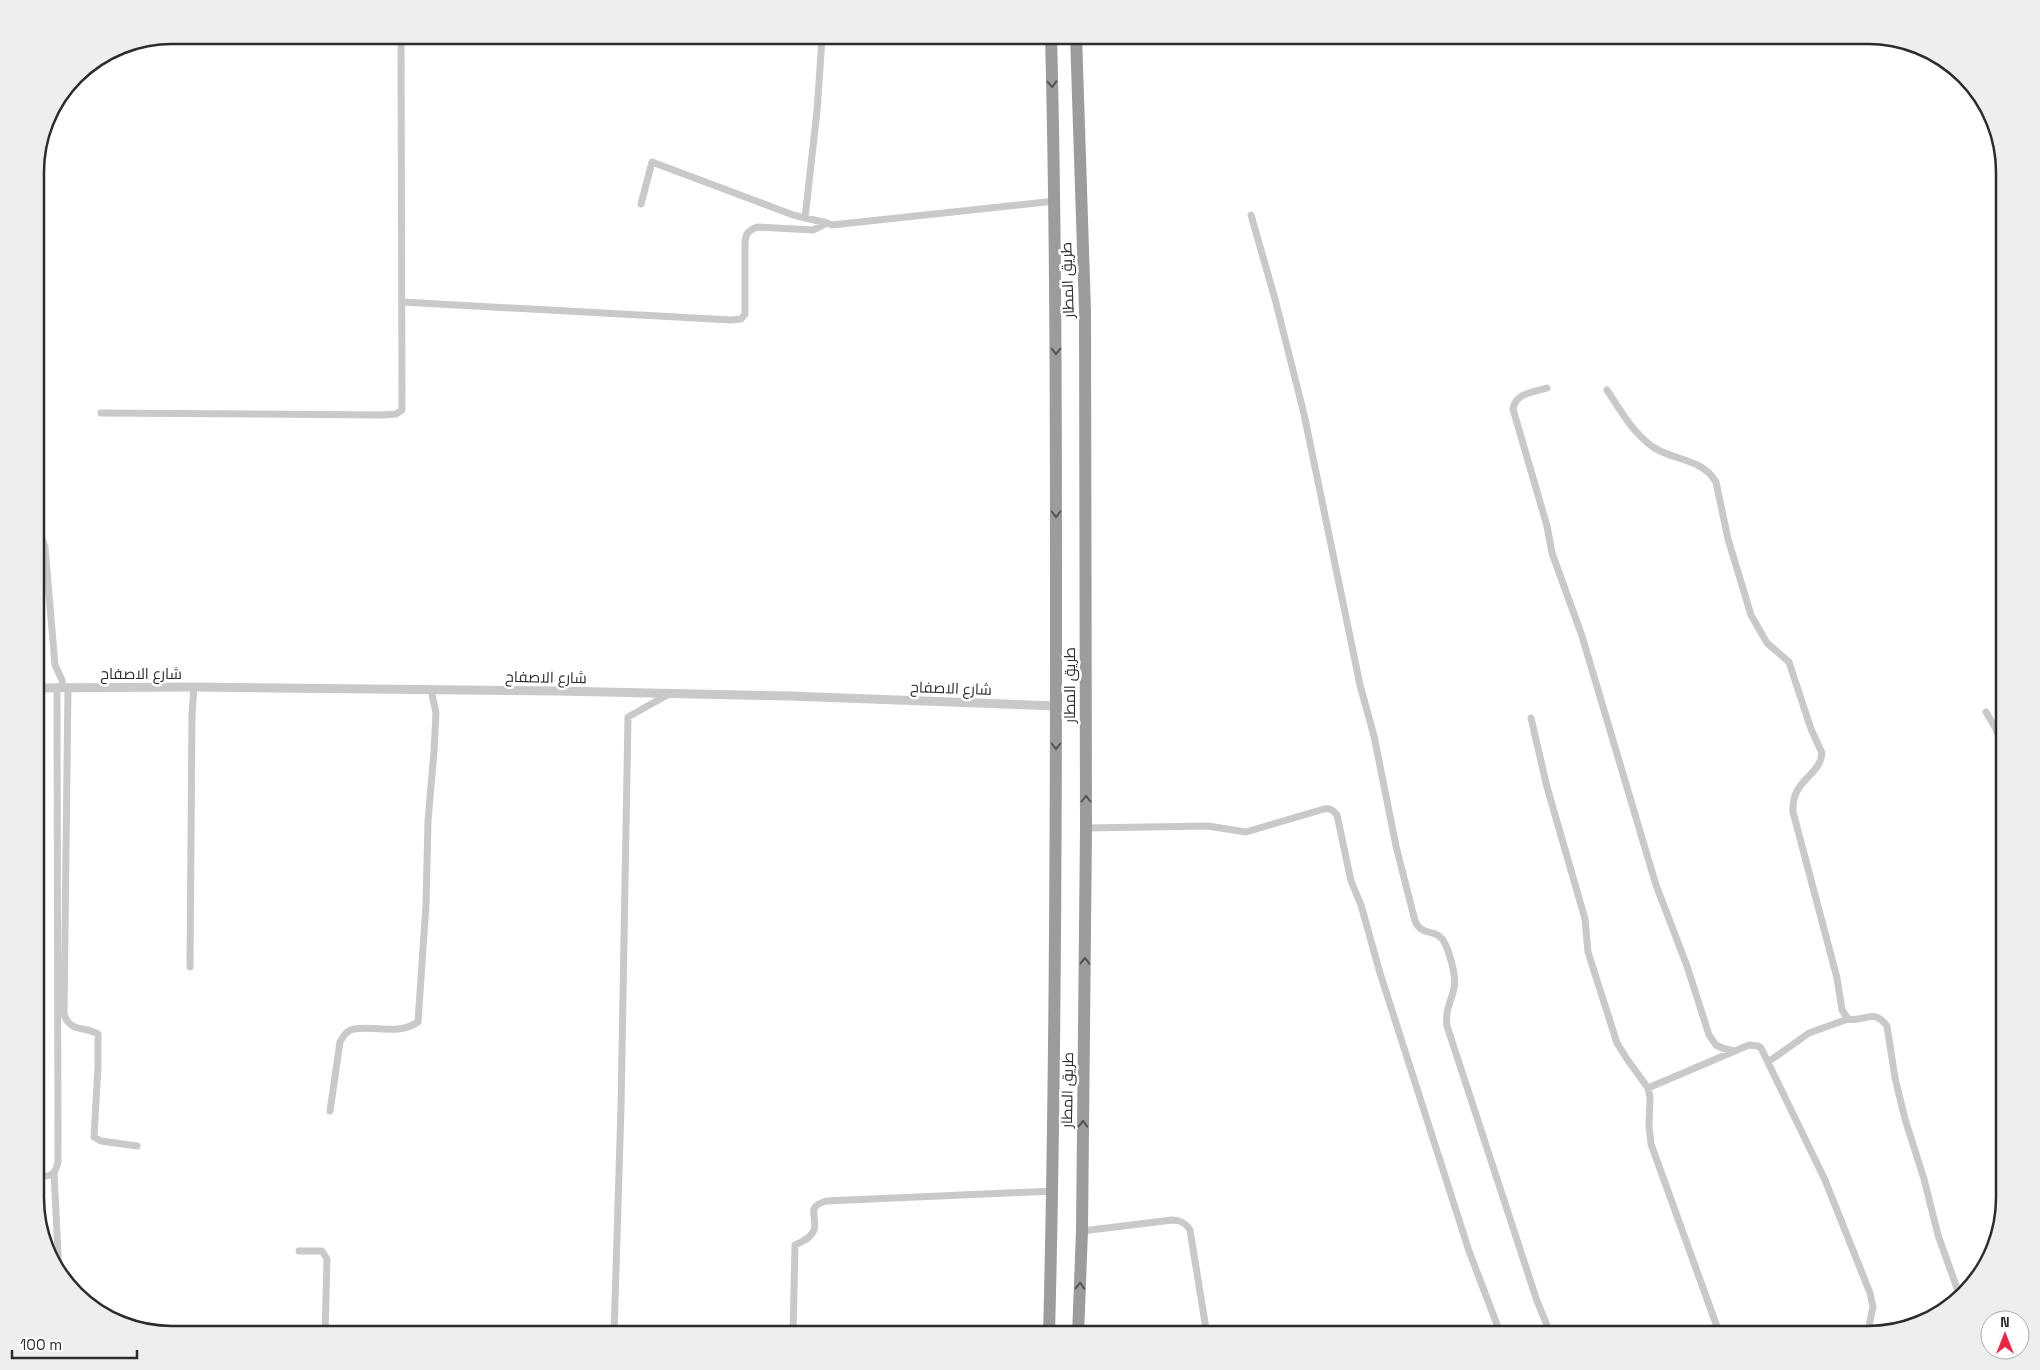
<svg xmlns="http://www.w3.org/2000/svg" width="2040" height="1370" viewBox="0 0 2040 1370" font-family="'Space Grotesk',Cairo,sans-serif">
	<rect width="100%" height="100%" fill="#fff"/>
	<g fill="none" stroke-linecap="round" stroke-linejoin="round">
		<!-- minor -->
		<path stroke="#c9c9c9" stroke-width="7" d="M704,35H706
			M641,204L652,162L793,215L827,223
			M1251,215L1275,299L1304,414L1360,685L1374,736L1396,846L1415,921C1422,937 1435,928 1443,940C1449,950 1457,977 1454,988C1451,1003 1445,1009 1447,1026L1537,1301L1551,1335
			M805,218L817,111L822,39L820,35
			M35,224L40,232
			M402,302L731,320L741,319L745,314V245C745,235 747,231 757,227L813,230L827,223L832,225L1055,201
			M1547,388C1534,392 1515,393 1513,409L1547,526L1552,553L1582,636L1656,885L1687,966L1709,1035L1716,1045L1722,1048L1734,1051
			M1607,390C1620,410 1633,433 1653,447C1674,461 1702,458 1716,482L1728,539L1751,615L1767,643L1789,662L1811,729L1822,753C1820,777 1791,779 1793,812L1837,978L1842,1010L1848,1019C1864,1023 1873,1007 1887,1026L1895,1078L1905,1119L1924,1179L1938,1235L1959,1294
			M101,413L383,415L396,414L402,410L401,35
			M35,520L45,547L55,665L62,680L63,687
			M68,687L64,1014C70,1033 85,1026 98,1034V1066L94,1137L101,1141L137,1146
			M1986,712L1996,729L2005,753
			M1531,718L1547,787L1585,919L1588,952L1617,1043L1627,1059L1648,1088L1650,1097L1649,1125L1651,1144L1720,1335
			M1086,828L1208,826L1246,832L1324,809C1330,808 1333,810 1337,815L1351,881L1361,905L1380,973L1469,1251L1501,1335
			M190,967L192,714L194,687
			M1768,1062L1809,1033L1848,1019
			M1648,1088L1749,1045L1758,1046L1761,1048L1825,1180L1870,1293L1873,1307L1867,1335
			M330,1111L340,1042C343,1036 347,1030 354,1029C377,1025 397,1036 418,1022L426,905L428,821L434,751L436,713L431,690
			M54,1173L59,1273
			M35,1175C49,1178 56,1176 58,1161L57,687
			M1082,1231L1172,1220C1181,1220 1186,1223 1190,1230L1207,1335
			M299,1251H322L327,1259L325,1335
			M614,1335L621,1107L628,717L669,694
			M793,1335L795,1245C802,1242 811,1238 814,1230C818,1216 805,1207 826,1201L1053,1191"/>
		<!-- tertiary -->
		<path stroke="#c9c9c9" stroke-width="9" d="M35,688L194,687L558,691L790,696L1056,706"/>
		<!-- trunk -->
		<path stroke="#9c9c9c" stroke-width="12" d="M1076,35L1085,311L1086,828L1082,1231L1078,1335
			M1049,1335C1055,1100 1056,865 1056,629C1056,431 1056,233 1051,35"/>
	</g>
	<!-- one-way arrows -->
	<defs><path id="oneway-chevron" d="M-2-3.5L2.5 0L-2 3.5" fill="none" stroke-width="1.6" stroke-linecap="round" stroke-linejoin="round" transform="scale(1.25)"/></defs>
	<g stroke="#535353">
		<use href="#oneway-chevron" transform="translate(1052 84) rotate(88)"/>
		<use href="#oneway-chevron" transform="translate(1056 351) rotate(90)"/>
		<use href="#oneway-chevron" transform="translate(1056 514) rotate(90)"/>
		<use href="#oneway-chevron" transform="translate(1056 746) rotate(90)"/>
		<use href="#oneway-chevron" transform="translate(1086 799) rotate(-90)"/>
		<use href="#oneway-chevron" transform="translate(1085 961) rotate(-89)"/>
		<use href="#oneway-chevron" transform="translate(1083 1124) rotate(-89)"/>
		<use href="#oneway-chevron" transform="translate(1080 1286) rotate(-88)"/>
	</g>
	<g text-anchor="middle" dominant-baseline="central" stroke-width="5" stroke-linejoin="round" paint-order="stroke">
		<!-- street labels -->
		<g font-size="15" fill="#2c2c2c" stroke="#fff">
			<text transform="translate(1067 280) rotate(-92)">طريق المطار</text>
			<text x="141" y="673">شارع الاصفاح</text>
			<text transform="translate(546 677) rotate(1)">شارع الاصفاح</text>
			<text transform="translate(1069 685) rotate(-90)">طريق المطار</text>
			<text transform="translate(951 688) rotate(2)">شارع الاصفاح</text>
			<text transform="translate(1067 1090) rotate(-89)">طريق المطار</text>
		</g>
	</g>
	<!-- crop -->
	<path d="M0 0H2040V1370H0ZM172 44H1868A128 128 0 0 1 1996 172V1198A128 128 0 0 1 1868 1326H172A128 128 0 0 1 44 1198V172A128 128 0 0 1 172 44Z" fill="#eee" fill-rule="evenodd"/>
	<path fill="none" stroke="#2c2c2c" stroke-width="2.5" d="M172 44H1868A128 128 0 0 1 1996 172V1198A128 128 0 0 1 1868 1326H172A128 128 0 0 1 44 1198V172A128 128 0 0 1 172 44Z"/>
	<!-- north arrow -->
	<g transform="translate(2005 1335)"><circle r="24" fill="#ffffff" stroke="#ababab"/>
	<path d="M0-4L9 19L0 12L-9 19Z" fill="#ed2442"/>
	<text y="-8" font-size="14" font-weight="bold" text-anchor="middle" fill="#2c2c2c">N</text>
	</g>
	<!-- scale -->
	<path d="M12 1350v8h125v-8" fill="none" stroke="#2c2c2c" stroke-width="2.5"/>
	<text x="20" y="1350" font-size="15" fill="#2c2c2c" stroke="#ffffff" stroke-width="4" paint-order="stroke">100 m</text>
</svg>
